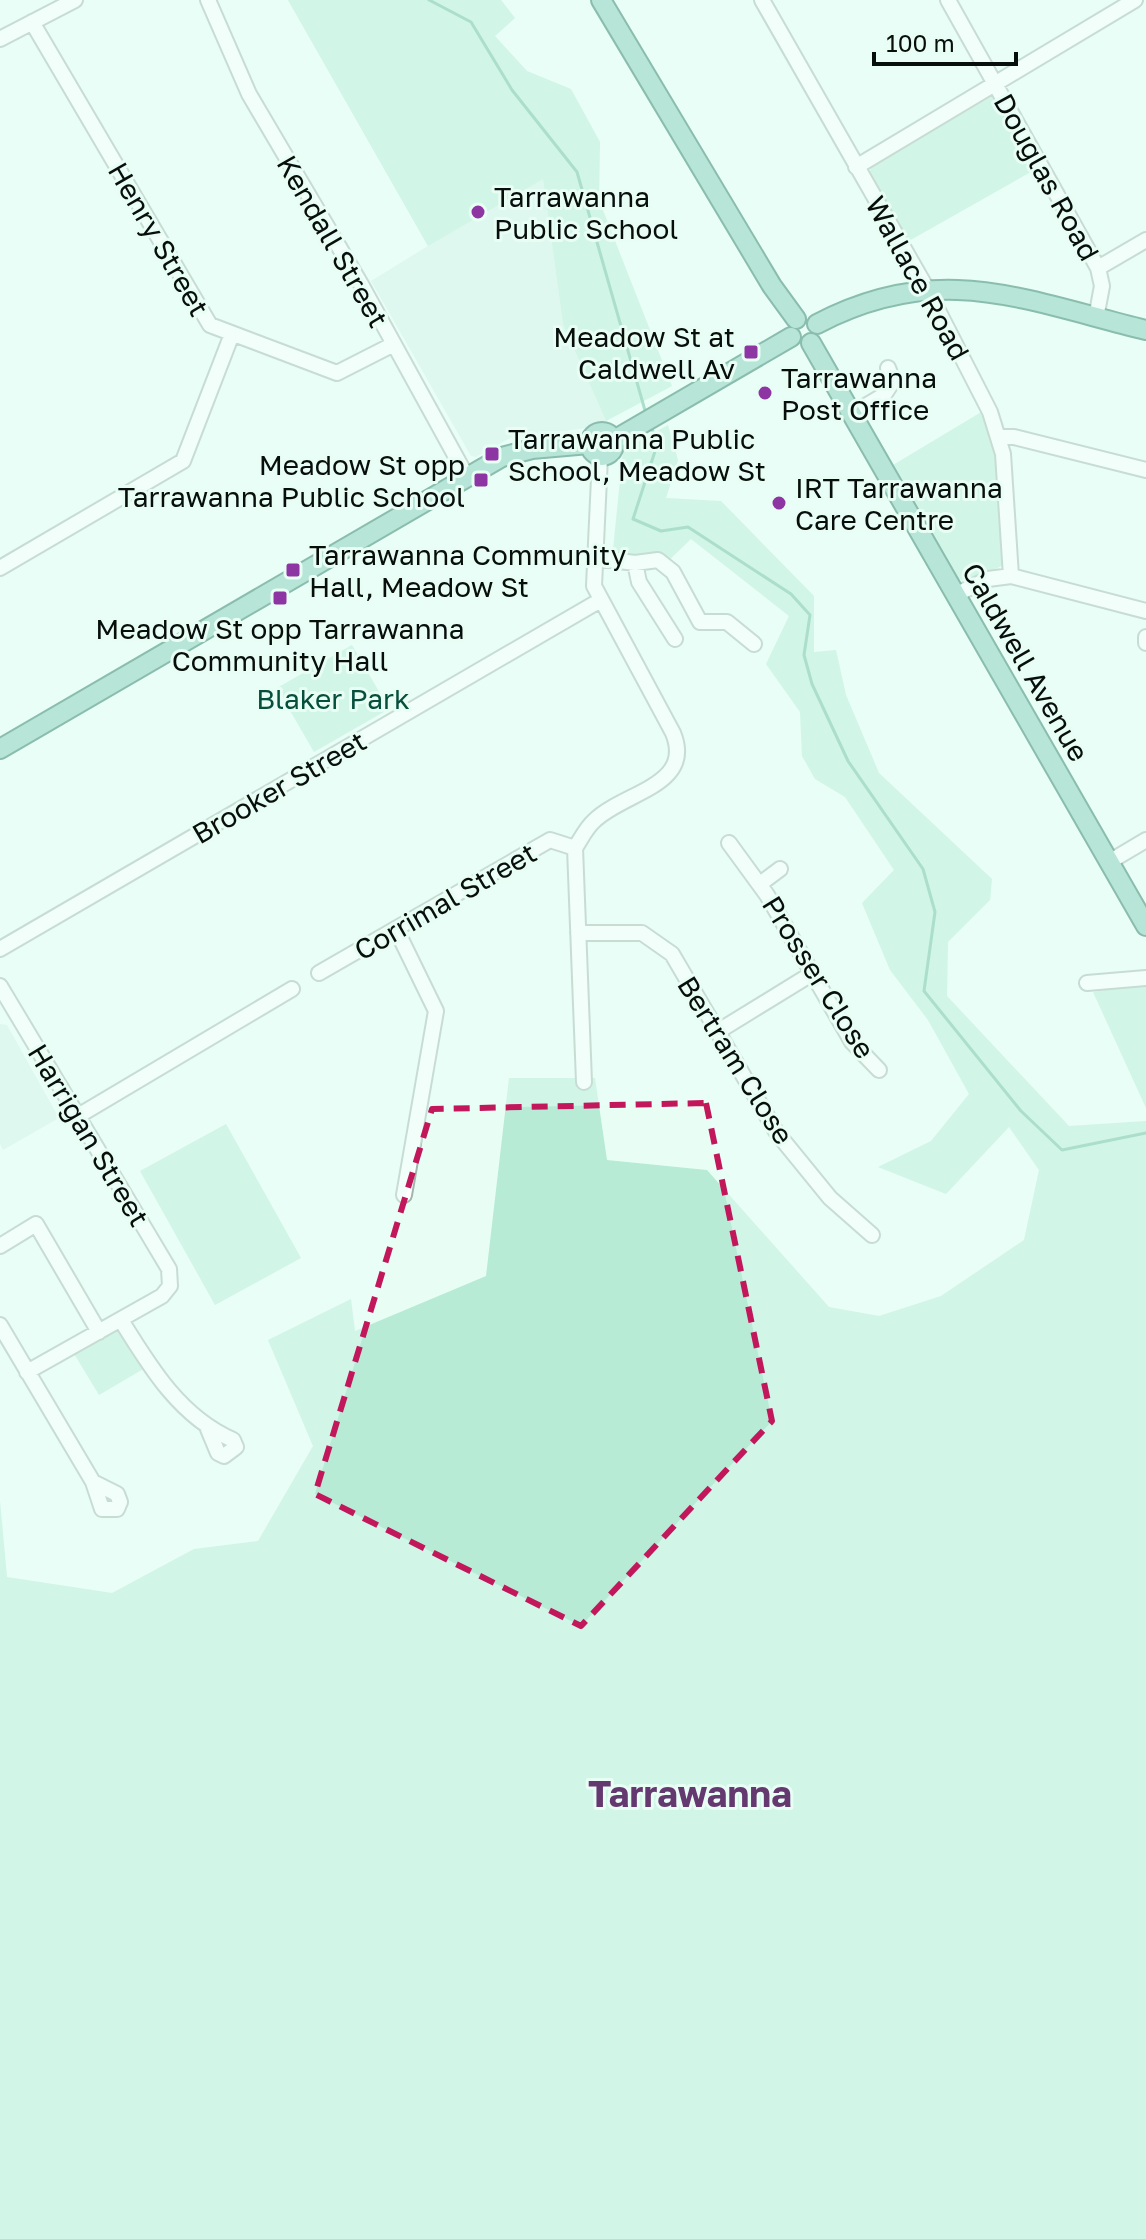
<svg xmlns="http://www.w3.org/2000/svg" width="1146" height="2239" viewBox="0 0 1146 2239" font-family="'Golos Text',sans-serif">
	<rect width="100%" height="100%" fill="#e8fef5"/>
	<!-- built -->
	<path fill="#d4f1e6" d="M288,0H377L543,179L563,324L606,421L588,428L512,437L476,457L471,456L371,281L428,246Z
		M0,1024L7,1025L59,1118L3,1150L0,1144Z"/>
	<!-- green -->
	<path fill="#b7ebd6" d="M288,0H501L515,18L495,36L527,71L571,89L600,142L599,200L672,386L606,421L563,324L543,179L428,246Z
		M993,92L1036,169L907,242L869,174L873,162Z
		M983,411L999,463L1004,565L965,582L956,577L893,465Z
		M668,425L678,460L666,498L721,501L814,596V652L836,650L846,695L879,773L992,879L990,900L948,942L947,996L1069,1126L1146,1121V2239H0V1501L7,1577L112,1593L194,1549L258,1541L313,1446L268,1340L351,1299L355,1331L486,1276L509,1078H595L607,1160L707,1170L829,1307L879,1316L941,1296L1024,1240L1039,1170L1009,1127L946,1194L878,1167L931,1141L969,1094L928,1020L890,970L862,903L894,870L845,797L815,779L802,756L800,712L766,664L789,616L691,539L666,563L612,560L623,450Z
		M352,645L389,709L314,752L277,688Z
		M1146,983V1108L1093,992Z
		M226,1124L301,1258L215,1305L140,1171Z
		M116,1327L124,1331L145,1368L99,1395L73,1352Z"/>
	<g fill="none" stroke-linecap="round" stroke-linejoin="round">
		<!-- stream -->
		<path stroke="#64b89a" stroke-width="3" d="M429,0L471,22L512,90L577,172L646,414
			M650,425L658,442L633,519L661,531L688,527L791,594L810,615L804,655L812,684L848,761L923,869L935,912L924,991L1021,1111L1062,1150L1146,1133"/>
		<!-- minor casing -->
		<g stroke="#a1b5ac" stroke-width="18">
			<path id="minor" d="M208,0L249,94L362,286L467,477
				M762,0L927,289L990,412L1003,454L1011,576
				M948,0L1098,268L1102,286L1096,318
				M32,22L210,325L337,373L392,345
				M0,39L75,0
				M856,167L1135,0
				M1098,268L1146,240
				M852,414L884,395L893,381L888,368
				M1000,437H1014L1146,470
				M595,558L635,563L658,560L673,572L700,622H727L754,644
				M635,563L639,582L675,639
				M0,568L183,461L232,334
				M955,595L988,579L1011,576L1146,611
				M1146,637V643
				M729,843L767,895L852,1042L879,1070
				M575,848L584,1082
				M1109,862L1146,840
				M760,884L780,869
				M397,931L436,1011L404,1195
				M578,933H642L672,954L777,1133L830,1198L872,1235
				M0,949L599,601
				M319,973L550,840L575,848C581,839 586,828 594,821C623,792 695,786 673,733L594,586L600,457
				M1087,983L1146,978
				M0,986L169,1269L170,1286L162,1296L27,1372
				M717,1032L813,973
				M78,1116L292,989
				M0,1246L36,1224L99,1332
				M121,1320C150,1367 180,1417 233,1440L236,1447L224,1456L218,1453L208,1429
				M0,1325L93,1482L102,1509H117L120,1502L117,1494L93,1482"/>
		</g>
		<!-- major casing -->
		<g stroke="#1a6f56" stroke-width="22">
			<path id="major" d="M601,0L772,286L796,319
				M817,324C939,260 1023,300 1146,330
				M811,343L1146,926
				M590 444a12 12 0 1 1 24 0a12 12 0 1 1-24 0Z
				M614,440L791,337
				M0,749L502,457L532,449L589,444"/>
		</g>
		<!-- minor -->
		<use href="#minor" stroke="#fff" stroke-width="14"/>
		<!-- major -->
		<use href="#major" stroke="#7cc8b2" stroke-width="18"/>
	</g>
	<!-- marked area -->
	<path d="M0 0H1146V2239H0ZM706,1103L772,1421L581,1626L315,1494L432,1109Z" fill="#e8fef5" fill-opacity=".55" fill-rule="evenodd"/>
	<path fill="none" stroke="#c2185b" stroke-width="6" stroke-dasharray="16 10" stroke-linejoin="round" d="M706,1103L772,1421L581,1626L315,1494L432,1109Z"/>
	<!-- markers -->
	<g fill="#8d36a3" stroke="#e8fef5" stroke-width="3">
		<circle cx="478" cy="212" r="8"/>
		<rect x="743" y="344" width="16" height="16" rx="4"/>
		<circle cx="765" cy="393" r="8"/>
		<rect x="484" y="446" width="16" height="16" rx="4"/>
		<rect x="473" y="472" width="16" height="16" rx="4"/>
		<circle cx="779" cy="503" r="8"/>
		<rect x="285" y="562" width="16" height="16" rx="4"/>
		<rect x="272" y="590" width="16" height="16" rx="4"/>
	</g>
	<g text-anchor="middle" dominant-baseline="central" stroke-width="6" stroke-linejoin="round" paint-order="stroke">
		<!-- street labels -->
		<g font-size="28" fill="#070e0b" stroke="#e8fef5">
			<text transform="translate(1047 177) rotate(61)">Douglas Road</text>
			<text transform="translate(159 239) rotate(60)">Henry Street</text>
			<text transform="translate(333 241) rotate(60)">Kendall Street</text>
			<text transform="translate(918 278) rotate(61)">Wallace Road</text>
			<text transform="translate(1026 662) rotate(60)">Caldwell Avenue</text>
			<text transform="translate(279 787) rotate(-30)">Brooker Street</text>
			<text transform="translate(445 901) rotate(-30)">Corrimal Street</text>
			<text transform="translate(819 977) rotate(58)">Prosser Close</text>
			<text transform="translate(736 1060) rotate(58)">Bertram Close</text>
			<text transform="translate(89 1135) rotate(59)">Harrigan Street</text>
		</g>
		<!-- poi labels -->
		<g font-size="28" fill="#070e0b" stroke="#e8fef5" text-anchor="start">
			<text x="494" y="196">Tarrawanna<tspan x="494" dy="32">Public School</tspan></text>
			<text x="735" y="336" text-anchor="end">Meadow St at<tspan x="735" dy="32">Caldwell Av</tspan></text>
			<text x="781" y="377">Tarrawanna<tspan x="781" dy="32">Post Office</tspan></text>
			<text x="508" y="438">Tarrawanna Public<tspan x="508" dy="32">School, Meadow St</tspan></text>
			<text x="465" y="464" text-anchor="end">Meadow St opp<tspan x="465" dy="32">Tarrawanna Public School</tspan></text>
			<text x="795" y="487">IRT Tarrawanna<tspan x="795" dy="32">Care Centre</tspan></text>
			<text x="309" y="554">Tarrawanna Community<tspan x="309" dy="32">Hall, Meadow St</tspan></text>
			<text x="280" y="628" text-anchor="middle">Meadow St opp Tarrawanna<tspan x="280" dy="32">Community Hall</tspan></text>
		</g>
		<!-- park labels -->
		<g font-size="28" fill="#064f3c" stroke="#e8fef5">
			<text x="333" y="698">Blaker Park</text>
		</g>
		<!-- district labels -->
		<g font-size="36" font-weight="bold" fill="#64396f" stroke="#e8fef5">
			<text x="690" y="1793">Tarrawanna</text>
		</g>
	</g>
	<!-- scale -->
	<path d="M874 52v12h142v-12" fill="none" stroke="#070e0b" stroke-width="4"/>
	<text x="886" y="52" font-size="24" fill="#070e0b" stroke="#e8fef5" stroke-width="6" paint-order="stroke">100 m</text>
</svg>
